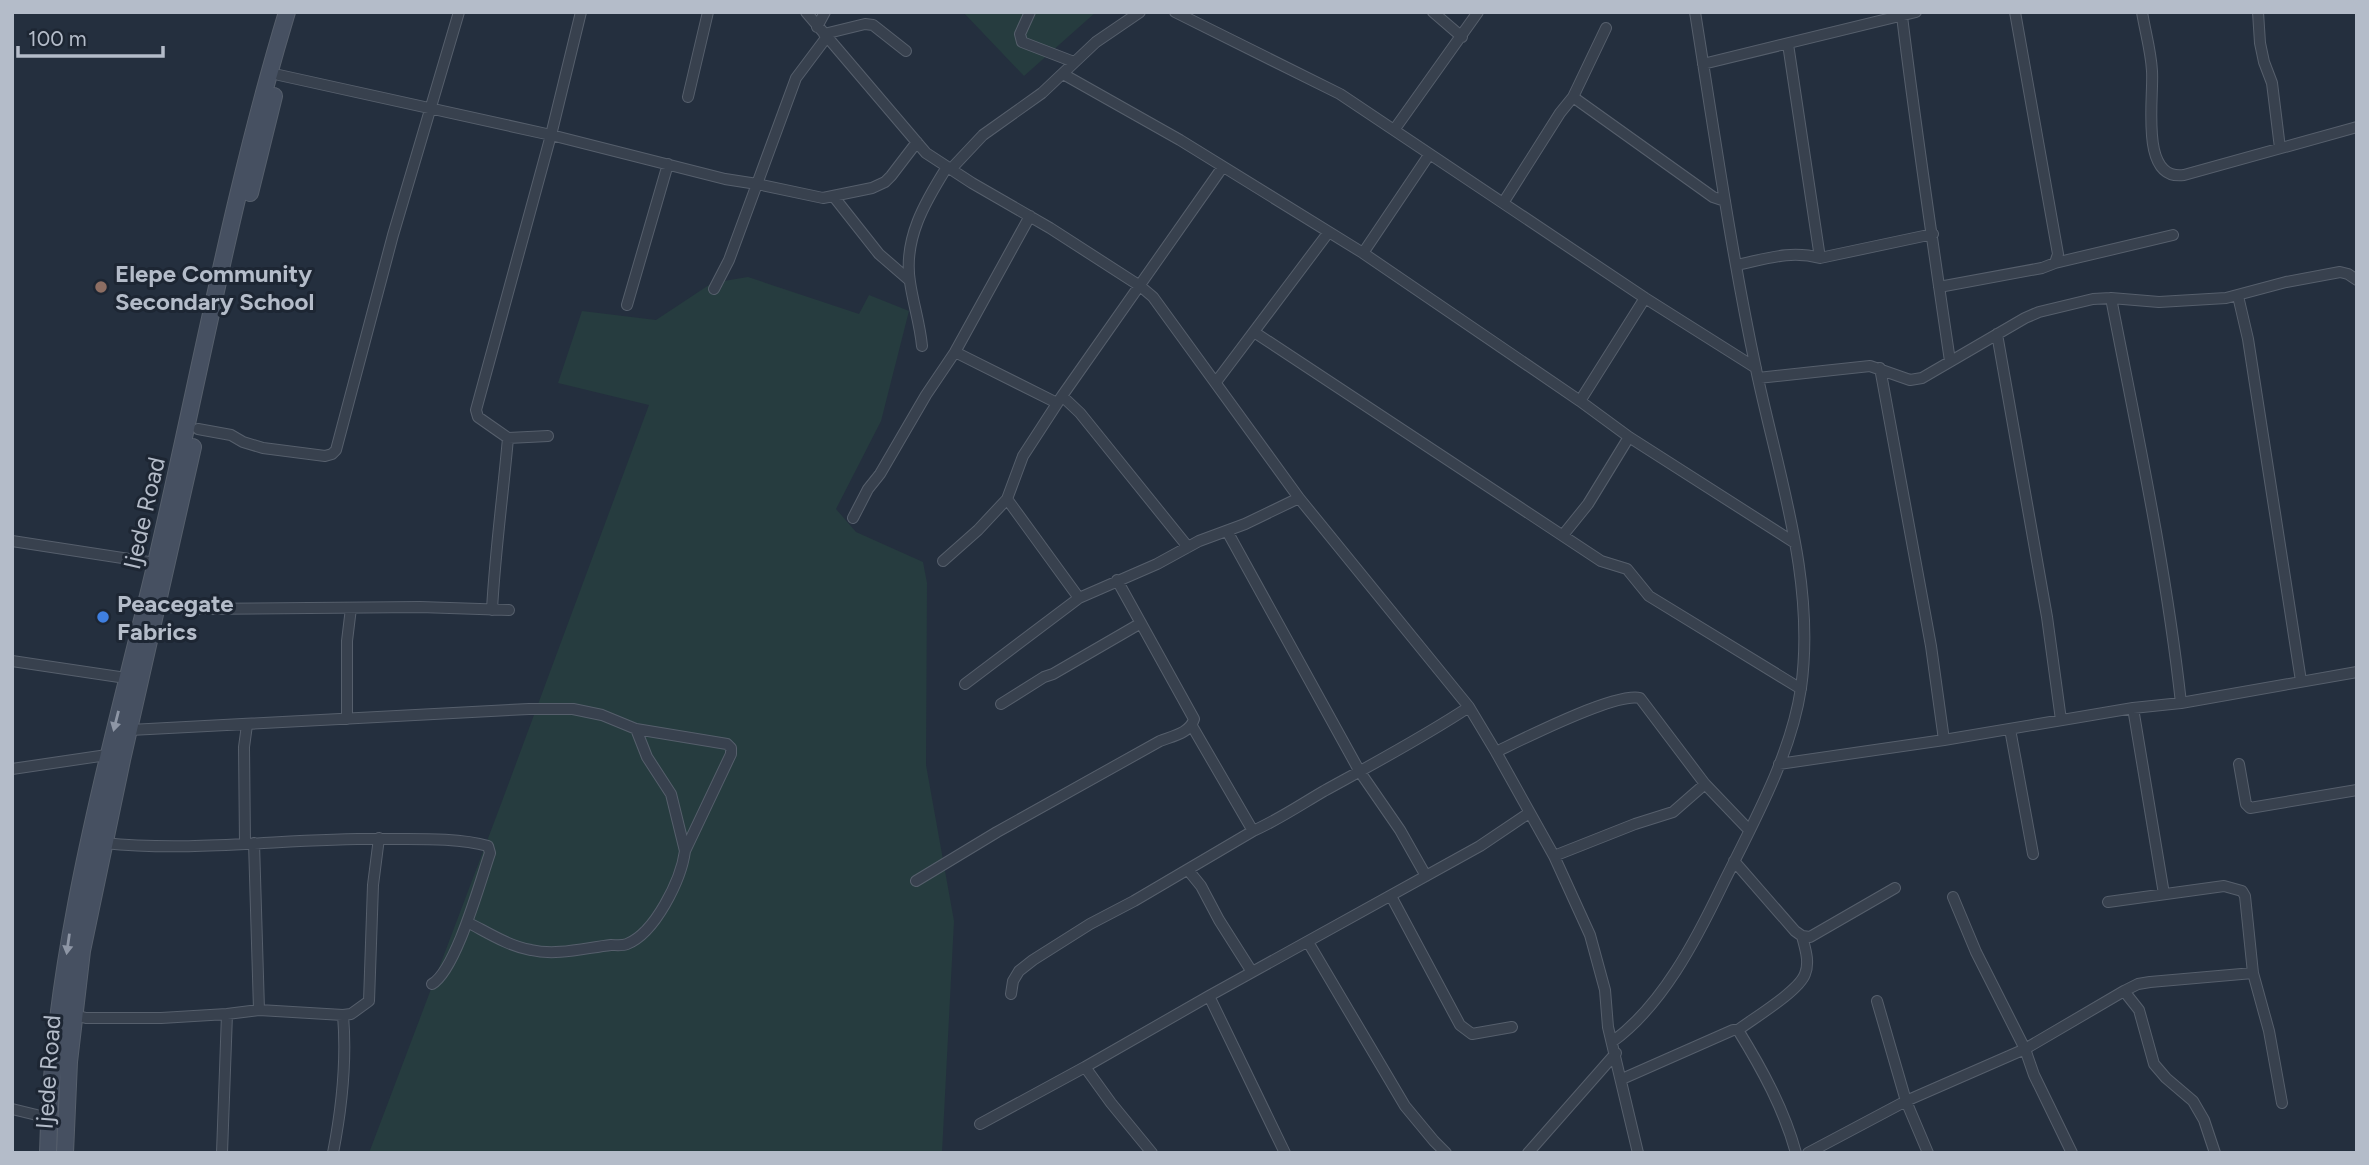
<svg xmlns="http://www.w3.org/2000/svg" width="2369" height="1165" viewBox="0 0 2369 1165" font-family="Figtree,sans-serif">
	<rect width="100%" height="100%" fill="#242f3e"/>
	<!-- green -->
	<path fill="#263c3f" d="M963,12H1096L1024,76Z
		M748,277L859,314L869,295L909,311L881,421L836,509L856,532L923,562L927,583L926,765L954,921L942,1153H369L501,804L649,405L558,383L582,311L656,320L712,283Z"/>
	<g fill="none" stroke-linecap="round" stroke-linejoin="round">
		<!-- street casing -->
		<g stroke="#565f6c" stroke-width="12">
			<path id="street" d="M806,12L926,153L972,183L1050,228L1140,286L1153,297L1299,498L1469,707L1496,752L1554,856L1590,935L1605,990L1608,1027L1638,1153
				M1030,12L1020,34L1022,42L1074,62
				M1175,12L1340,94L1645,298L1756,368
				M1433,12L1462,37
				M2142,12C2145,31 2151,51 2152,71C2154,99 2139,181 2184,175L2357,127
				M2258,12L2260,43L2264,62L2272,83L2280,148
				M1902,16C1916,131 1933,246 1950,361
				M817,27L825,12
				M824,34L865,24L873,25L906,51
				M1788,44L1820,258
				M1703,64L1916,12
				M1063,74L1180,140L1363,253L1580,401L1629,437L1795,543
				M279,75L551,135L725,179L757,184L796,78L826,38
				M688,97L708,12
				M1573,97L1713,197L1725,201
				M1394,130L1478,12
				M951,169L983,135L1042,93L1096,42L1140,12
				M834,197L879,254L909,280
				M1503,203L1560,113L1573,97L1606,28
				M1363,253L1429,155
				M2055,263L2173,235
				M1736,265C1766,259 1790,250 1820,258L1933,234
				M1939,287L2042,268L2055,263L2058,254L2015,12
				M714,289L729,260L757,184L823,198L872,188L885,182L891,176L917,142
				M2238,296L2248,339L2301,681
				M2111,298C2137,432 2166,566 2181,703
				M627,305L668,164
				M1254,332L1601,561L1627,569L1649,596L1801,689
				M1997,334L2047,617L2061,720
				M922,346C920,324 913,303 910,282C903,239 925,202 947,167
				M955,352L1057,403
				M1880,368L1931,646L1944,740
				M1758,378L1870,366L1910,380L1922,378L2025,318L2039,312L2093,299L2111,298L2159,302L2226,298L2286,282L2340,272L2348,274L2357,280
				M1216,382L1328,233
				M1062,396L1080,413L1188,547
				M1580,401L1645,298
				M198,429L231,435L243,442L263,448L325,456L332,454L336,450L393,235L459,12
				M548,436L508,438L478,417L476,410L551,135L581,12
				M1007,499L1079,598
				M853,518L868,489L880,474L926,395L955,352L1030,216
				M1227,531L1360,772L1400,830L1426,876
				M1563,535L1588,504L1629,437
				M12,541L155,563
				M943,561L978,530L1007,499L1023,456L1062,396L1222,168
				M158,606L192,609L420,607L509,610
				M492,610C495,552 503,495 508,438
				M12,661L126,678
				M965,684L1079,598L1157,564L1199,541L1245,524L1299,498
				M1001,704L1044,677L1053,674L1141,623
				M2133,708L2164,894
				M347,719V641L351,608
				M1192,726L1253,831
				M636,729L647,757L671,794L685,851
				M2010,729L2033,854
				M130,730L529,709H573L602,715L636,729L727,744L731,748V754L685,851C681,880 655,933 627,944C622,946 616,945 611,945C585,948 556,956 531,950C508,946 487,932 467,922
				M1496,752C1523,739 1615,692 1640,698L1705,784L1749,830
				M1779,764L1944,740L2133,708L2181,703L2357,672
				M2239,764L2246,804L2250,808L2357,790
				M12,769L107,755
				M104,843C199,853 296,837 392,839C421,839 460,838 488,846L490,853C480,882 456,970 432,984
				M245,843L244,747L247,725
				M254,843L259,1010
				M1554,856L1635,824L1673,812L1705,784
				M1734,861L1795,931L1802,936L1810,937L1895,888
				M1188,870L1201,886L1219,920L1252,972
				M916,881L997,832L1160,741C1173,736 1190,733 1194,719L1117,580
				M1391,896L1460,1025L1472,1034L1512,1027
				M1953,897L1976,952L2025,1049L2034,1075L2072,1153
				M2108,902L2224,886L2242,891L2245,896L2253,973L2269,1031L2282,1103
				M1308,942L1405,1106L1434,1141L1446,1153
				M2124,991L2138,984L2150,982L2253,973
				M1011,994L1013,981L1019,971L1033,960L1090,924L1134,901L1253,831C1278,820 1300,805 1324,791C1373,764 1422,738 1469,707
				M1209,996L1285,1153
				M1877,1001L1906,1101L1928,1153
				M74,1015L86,1018H161L227,1014L259,1010L343,1015L351,1014L369,1001L373,885L379,838
				M1738,1030C1754,1018 1799,991 1805,974C1810,962 1805,948 1802,936
				M1612,1042C1662,1006 1696,940 1722,886C1752,825 1791,756 1801,688C1816,581 1778,474 1756,369C1731,251 1714,131 1695,12
				M1085,1067L1111,1103L1152,1153
				M1622,1079L1733,1030H1738C1762,1069 1784,1109 1796,1153
				M12,1109L49,1118
				M980,1124L1085,1067L1209,996L1480,846L1529,813
				M222,1153L227,1014
				M333,1153C342,1107 347,1062 343,1015
				M1528,1153L1616,1053
				M1808,1153L1906,1101L2025,1049L2124,991L2139,1010L2154,1064L2166,1078L2193,1101L2204,1120L2215,1153"/>
		</g>
		<!-- secondary casing -->
		<g stroke="#565f6c" stroke-width="18">
			<path id="secondary" d="M250,193L274,96
				M48,1153C52,948 111,752 158,554C200,373 233,190 287,12
				M65,1153L69,1062L82,951L122,760L193,447"/>
		</g>
		<!-- street -->
		<use href="#street" stroke="#38414e" stroke-width="10"/>
		<!-- secondary -->
		<use href="#secondary" stroke="#465061" stroke-width="16"/>
	</g>
	<!-- one-way arrows -->
	<defs><path id="oneway-solid" d="M-6-.8H1V-3.2L6.5 0L1 3.2V.8H-6Z" transform="scale(1.75)"/></defs>
	<g fill="#8e96a5">
		<use href="#oneway-solid" transform="translate(116 721) rotate(104)"/>
		<use href="#oneway-solid" transform="translate(68 944) rotate(98)"/>
	</g>
	<!-- markers -->
	<circle fill="#8d6e63" stroke="#1d2633" stroke-width="2.5" cx="101" cy="287" r="7"/>
	<circle fill="#3f7fe0" stroke="#1d2633" stroke-width="2.5" cx="103" cy="617" r="7"/>
	<g text-anchor="middle" dominant-baseline="central" stroke-width="6" stroke-linejoin="round" paint-order="stroke">
		<!-- poi labels -->
		<g font-size="24" font-weight="bold" fill="#b4bcc9" stroke="#1d2633" text-anchor="start">
			<text x="115" y="273">Elepe Community<tspan x="115" dy="28">Secondary School</tspan></text>
			<text x="117" y="603">Peacegate<tspan x="117" dy="28">Fabrics</tspan></text>
		</g>
		<!-- street labels -->
		<g font-size="24" fill="#b4bcc9" stroke="#1d2633">
			<text transform="translate(144 513) rotate(-77)">Ijede Road</text>
			<text transform="translate(48 1072) rotate(-86)">Ijede Road</text>
		</g>
	</g>
	<!-- border -->
	<rect width="2369" height="1165" fill="none" stroke="#b4bcc9" stroke-width="28"/>
	<!-- scale -->
	<path d="M18 46v10h145v-10" fill="none" stroke="#b4bcc9" stroke-width="3.5"/>
	<text x="28" y="46" font-size="21" fill="#b4bcc9" stroke="#1d2633" stroke-width="5" paint-order="stroke">100 m</text>
</svg>
